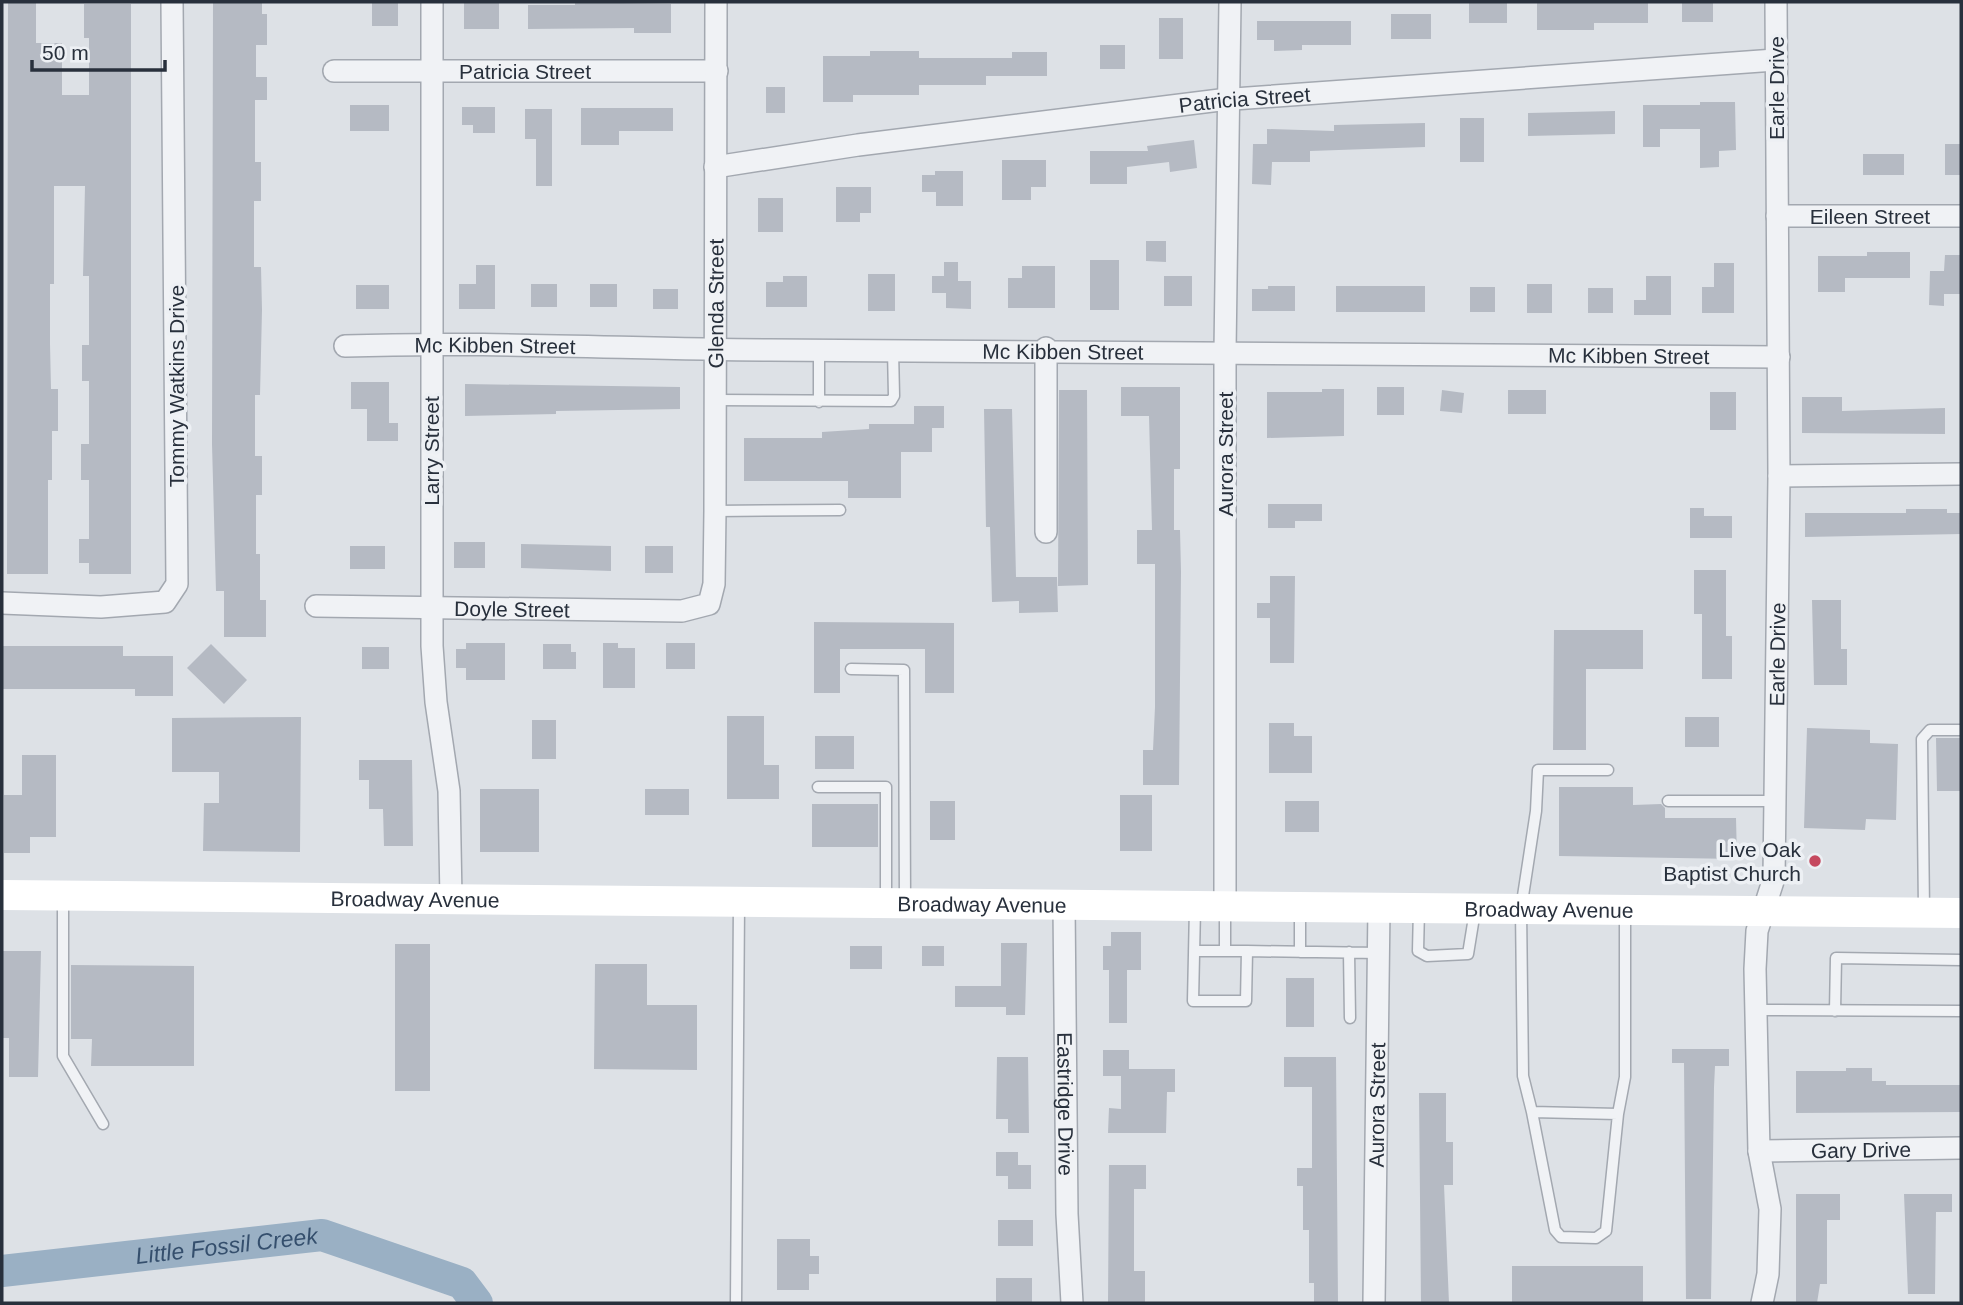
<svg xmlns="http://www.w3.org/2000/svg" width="1963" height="1305" font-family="Helvetica,sans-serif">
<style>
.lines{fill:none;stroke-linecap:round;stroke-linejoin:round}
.river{stroke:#9ab0c4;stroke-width:32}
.building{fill:#b5bac3}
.service-casing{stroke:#a3a8b0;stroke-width:13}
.minor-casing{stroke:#a3a8b0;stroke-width:24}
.service{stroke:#f0f2f5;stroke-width:10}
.minor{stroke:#f0f2f5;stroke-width:21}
.secondary{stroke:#fff;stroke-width:30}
.poi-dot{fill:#c5495f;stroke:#edf0f4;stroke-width:2.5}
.labels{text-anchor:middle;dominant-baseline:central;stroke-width:7;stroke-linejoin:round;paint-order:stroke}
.street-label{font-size:21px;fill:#28303c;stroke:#edf0f4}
.poi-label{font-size:21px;fill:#28303c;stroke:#edf0f4;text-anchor:end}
.water-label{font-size:23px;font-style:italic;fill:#354f6d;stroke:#edf0f4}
</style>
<rect width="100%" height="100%" fill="#dde1e6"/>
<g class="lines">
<path class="river" id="s1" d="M2,1271l320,-36 140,48 15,20"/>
</g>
<path class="building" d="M213,2h49v12h5v31h-11v32h11v23h-12v62h6v39h-7v66h7l1,43 -2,85h-5v61h7v39h-6v59h4v46h6v37h-42v-46h-8l-4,-147z
M372,2h26v24h-26z
M464,2h35v27h-35z
M575,2l96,2v29h-37v-5l-106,1v-24h47z
M1469,2h38v21h-38z
M1537,2h111v21h-54v7h-57z
M1682,2h31v20h-31z
M8,3h28v40h26v52h27v-57h-5v-34h47v570h-42v-11h-10v-24h10v-59h-8v-36h8v-63h-7v-36h7v-69h-6l2,-90h-31v98h-4v60l1,45h7v42h-6v49h-4v94h-41z
M1391,14h40v25h-40z
M1159,18h24v41h-24z
M1257,21h94v24h-49v5l-28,1v-11h-17z
M1100,45h25v24h-25z
M870,51h49v7h93v-6h35v24h-61v9h-67v10h-66v7h-30v-46h47z
M766,87h19v26h-19z
M1700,102h35l1,48 -17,1v16l-19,1v-39h-40v18h-17v-42h57z
M350,105h39v26h-39z
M462,107h33v26h-22v-8h-11z
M581,108h92v23h-54v14h-38z
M525,109h27v77h-16v-47h-11z
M1615,111v23l-87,2v-23z
M1460,118h24v44h-24z
M1425,123v24l-115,4v11h-38l-1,23 -19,-1 1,-40h14v-15l67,2v-6z
M1194,140l3,28 -27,4 -1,-10 -42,5v17h-37v-33h58l-1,-5z
M1945,144h16v31h-16z
M1863,154h41v21h-41z
M1002,160h44v27h-15v13h-29z
M935,171h28v35h-27v-14h-14v-17h13z
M836,187h35v26h-11v9h-24z
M758,198h25v34h-25z
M1146,241h20v21l-20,-1z
M1867,252h43v26h-65v14h-27v-36h49z
M1945,255h16v39h-17v12l-15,-1 1,-34h14z
M1090,260h29v50h-29z
M944,262h14v19h13v28l-25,-1v-15h-14v-17h12z
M1714,263h20v50h-32v-26h12z
M476,265h19v44h-36v-25h17z
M1022,266h33v42h-47v-30h14z
M868,274h27v37h-27z
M783,276h24v31h-41v-25h17z
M1164,276h28v30h-28z
M1646,276h25v39h-37v-15h12z
M531,284h26v23h-26z
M590,284h27v23h-27z
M1527,284h25v29h-25z
M356,285h33v24h-33z
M1268,286h27v25h-43v-22h16z
M1336,286h89v26h-89z
M1470,287h25v25h-25z
M1588,288h25v25h-25z
M653,289h25v20h-25z
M351,382h38v41h9v18h-31v-32h-16z
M465,384l215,3v22l-124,2v3l-91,2z
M1121,387h59v82h-6v61h6l1,42 -2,213h-36v-35h10l2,-43v-143h-18v-34h15l-3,-114h-28z
M1377,387h27v28h-27z
M1322,389h22v47l-77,2v-46h55z
M1059,390h28l1,195 -30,1z
M1442,390l22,3 -2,20 -22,-2z
M1508,390h38v24h-38z
M1710,392h26v38h-26z
M1802,397h40v14l103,-3v26l-143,-1z
M914,406h30v22h-12v24h-31v46h-53v-17h-104v-43h78v-6l47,-3v-5h45z
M984,409h28l4,168h41l1,35 -39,1v-12l-27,1 -2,-75h-4z
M1268,504h54v17h-27v7h-27z
M1690,508h14v8h28v22h-42z
M1906,509h41v4h14v21l-156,3v-24h101z
M454,542h31v26h-31z
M521,544l90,2v25l-90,-3z
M350,546h35v23h-35z
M645,546h28v27h-28z
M1694,570h32v66h6v43h-30v-65h-8z
M1270,576h25l-1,87h-24v-45h-13v-15h13z
M1812,600h29v49h6v36h-33z
M814,622l140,1v70h-29v-44h-85v44h-26z
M1554,630h89v39h-57v81h-33z
M466,643h39v37h-39v-12h-10v-19h10z
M603,643h15v5h17v40h-32z
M666,643h29v26h-29z
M211,644l36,36 -23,24 -37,-36z
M543,644h28v8h5v17h-33z
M2,646h121v10h50v40h-38v-7h-133z
M362,647h27v22h-27z
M727,716h37v49h15v34h-52z
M301,717l-1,135 -97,-1 1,-48h15v-31h-47v-54z
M1685,717h34v30h-34z
M532,720h24v39h-24z
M1269,723h25v13h18v37h-43z
M1807,728l63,2v13l28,1 -2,76 -30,-1 -1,11 -61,-2z
M815,736h39v33h-39z
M1936,738h25v53h-24z
M22,755h34v82h-26v16h-26v-58h18z
M359,760h53l1,86h-29l-1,-37h-14v-29h-10z
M1559,787h74v18l28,-1 4,4v10h71l1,41 -178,-3z
M480,789h59v63h-59z
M645,789h44v26h-44z
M1120,795h32v56h-32z
M930,801h25v39h-25z
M1285,801h34v31h-34z
M812,804h66v43h-66z
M1111,932h30v38h-14v53h-18v-53h-6v-24h8z
M1001,943h26l-2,72h-19v-8h-51v-21h46z
M395,944h35v147h-35z
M850,946h32v23h-32z
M922,946h22v20h-22z
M2,951h39l-3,126h-29v-39h-7z
M595,964h52v41h50v65l-103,-1z
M71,965l123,1v100h-103l1,-27h-21z
M1286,978h28v49h-28z
M1672,1049h57v17h-14l-1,21 -3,212h-25l-2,-236h-12z
M1103,1050h26v19h46v23h-8l-1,41h-58l1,-25 12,1v-33h-18z
M997,1057h31l1,76h-21v-14h-12z
M1284,1057h52l2,246h-24v-20h-5v-53h-6v-44h-6v-18h15v-81h-28z
M1846,1068h26v13h14v4h75v27l-165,1v-42h50z
M1419,1093h27v49h7v43h-9l5,118h-28z
M996,1152h22v13h13v24h-23v-13h-12z
M1109,1165h37v24h-12v82h11v32h-37z
M1796,1194h44v26h-13v64h-7l-3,19h-21z
M1904,1194h48v18h-16l-1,82h-27z
M998,1220h35v26h-35z
M777,1239h33v17h9v18h-10v16h-32z
M1512,1266h131v37h-131z
M996,1278h36v25h-36z"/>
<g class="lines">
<g class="service-casing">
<path id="service" d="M819,350v52
M716,400l175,1 3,-5 -1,-46
M715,511l125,-1
M851,669l53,1 1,230
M1608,770h-70l-2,41 -15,98 2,167 9,36 86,2 7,-37v-164
M818,787h68v113
M1668,801h107
M63,898v158l40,68
M1195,908l-2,93h53l1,-50 131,2
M1225,909v42h22
M1419,909l-1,42 9,5 41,-2 7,-43
M1924,910l-2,-171 8,-9h31
M1194,951h31
M1300,952v-43
M1349,952l1,66
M1756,1010l205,1
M1835,1011l1,-53 125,2
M1532,1112l23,118 6,7 35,1 10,-7 12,-117
M736,1303l3,-399"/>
</g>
<g class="minor-casing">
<g id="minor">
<path d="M432,2v644l4,56 13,89 2,108"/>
<path id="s2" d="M334,71h383"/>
<path id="s3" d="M715,167l143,-22 362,-45 555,-40"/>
<path id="s4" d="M1777,216h184"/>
<path id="s5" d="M345,346c141,-5 283,3 425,4 336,1 672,3 1009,7"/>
<path d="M1779,476l182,-2"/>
<path d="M1046,532v-184"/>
<path d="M2,603l99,4 64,-5 12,-18 -5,-582"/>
<path id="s6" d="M316,606l366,5 27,-7 5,-20 1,-73 1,-509"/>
<path id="s7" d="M1064,904l3,310 5,89"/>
<path d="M1225,906v-555l5,-349"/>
<path id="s8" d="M1759,1151l202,-3"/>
<path id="s9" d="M1374,1303l5,-396"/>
<path id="s10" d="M1762,1303l6,-29 2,-65 -11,-58 -4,-182 2,-38 17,-53 5,-402 -3,-474"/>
</g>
</g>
<use href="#service" class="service"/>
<use href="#minor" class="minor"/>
<path class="secondary" id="s11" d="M2,895l1959,18"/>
</g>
<circle class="poi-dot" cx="1815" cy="861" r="7"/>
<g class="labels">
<g class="street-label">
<text stroke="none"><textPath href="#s2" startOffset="191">Patricia Street</textPath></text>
<text transform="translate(1776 88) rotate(-90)">Earle Drive</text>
<text stroke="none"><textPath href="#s3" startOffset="534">Patricia Street</textPath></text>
<text stroke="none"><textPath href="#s4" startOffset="93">Eileen Street</textPath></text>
<text stroke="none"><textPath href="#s6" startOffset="695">Glenda Street</textPath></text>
<text stroke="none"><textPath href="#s5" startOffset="150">Mc Kibben Street</textPath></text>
<text stroke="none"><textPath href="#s5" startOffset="718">Mc Kibben Street</textPath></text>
<text stroke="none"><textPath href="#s5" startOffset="1284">Mc Kibben Street</textPath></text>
<text transform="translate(176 386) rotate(-90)">Tommy Watkins Drive</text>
<text transform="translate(431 451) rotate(-90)">Larry Street</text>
<text transform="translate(1225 454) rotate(-90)">Aurora Street</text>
<text stroke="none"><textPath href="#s6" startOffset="196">Doyle Street</textPath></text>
<text stroke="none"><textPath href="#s10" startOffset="653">Earle Drive</textPath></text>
<text stroke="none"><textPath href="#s11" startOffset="413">Broadway Avenue</textPath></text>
<text stroke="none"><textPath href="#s11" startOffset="980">Broadway Avenue</textPath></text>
<text stroke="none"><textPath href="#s11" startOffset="1547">Broadway Avenue</textPath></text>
<text stroke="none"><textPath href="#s7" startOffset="200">Eastridge Drive</textPath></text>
<text stroke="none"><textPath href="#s9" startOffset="198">Aurora Street</textPath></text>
<text stroke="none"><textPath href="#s8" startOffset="102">Gary Drive</textPath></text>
</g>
<g class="poi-label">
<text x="1801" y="849">Live Oak<tspan x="1801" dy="24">Baptist Church</tspan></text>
</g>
<g class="water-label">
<text stroke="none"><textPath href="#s1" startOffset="226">Little Fossil Creek</textPath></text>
</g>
</g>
<rect width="1963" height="1305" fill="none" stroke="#28303c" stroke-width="7"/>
<path d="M32 60v10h133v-10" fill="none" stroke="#28303c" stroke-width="3.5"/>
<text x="42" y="60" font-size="21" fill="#28303c" stroke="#edf0f4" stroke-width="5" paint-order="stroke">50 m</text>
</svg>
